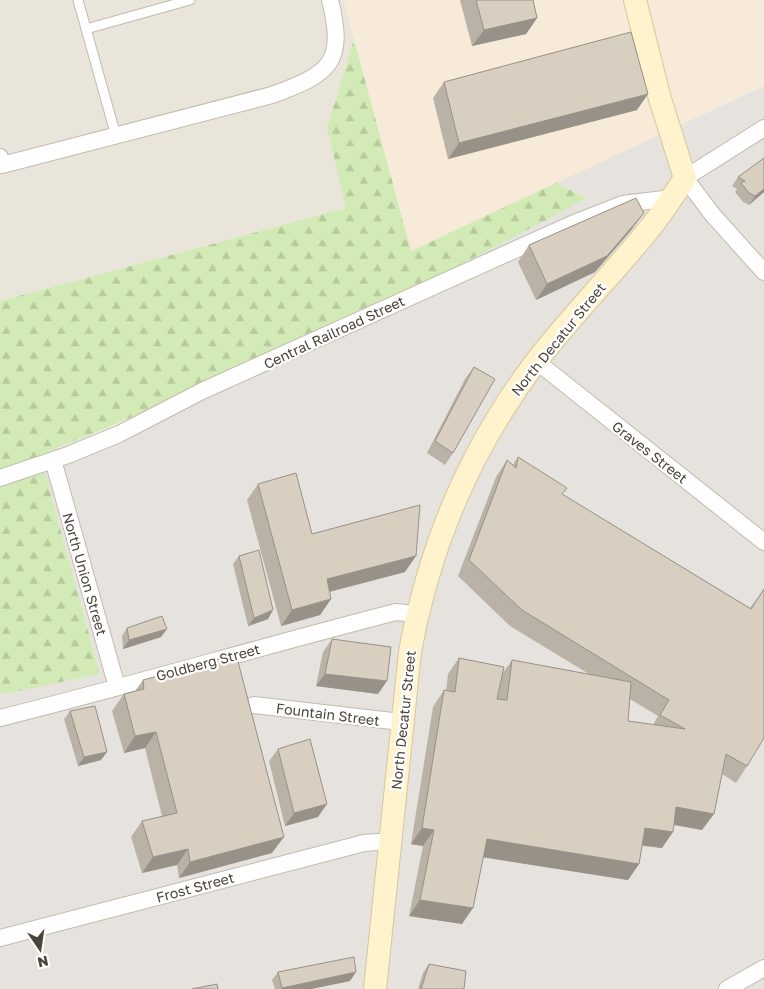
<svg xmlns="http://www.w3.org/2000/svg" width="764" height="989" font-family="'Golos Text',sans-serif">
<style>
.residential{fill:#eae5da}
.commercial{fill:#f7ead8}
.industrial{fill:#e6e2dd}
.forest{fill:url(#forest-firs)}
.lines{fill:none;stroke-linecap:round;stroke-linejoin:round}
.lane-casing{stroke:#c2bbae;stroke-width:11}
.street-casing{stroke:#c2bbae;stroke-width:18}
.secondary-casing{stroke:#d6c79b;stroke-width:24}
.lane{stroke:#fff;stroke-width:9}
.street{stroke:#fff;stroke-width:16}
.secondary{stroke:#fff3cd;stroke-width:22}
.wall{fill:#bab2a6;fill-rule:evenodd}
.shaded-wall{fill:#979187}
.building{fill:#d8cfc1;stroke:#979187}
.labels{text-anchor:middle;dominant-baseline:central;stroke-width:4.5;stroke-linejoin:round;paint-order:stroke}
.street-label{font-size:14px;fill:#4b4439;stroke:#fff}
</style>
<defs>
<pattern id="forest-firs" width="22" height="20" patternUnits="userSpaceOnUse" patternTransform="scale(1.25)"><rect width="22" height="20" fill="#d2eab5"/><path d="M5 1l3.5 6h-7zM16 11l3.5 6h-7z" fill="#b6ca9c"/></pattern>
</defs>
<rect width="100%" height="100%" fill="#f6f3ec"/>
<path class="residential" d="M0,0h344l10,39 -26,89 18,80 -346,93z"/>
<path class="commercial" d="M344,0h420v86l-353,165z"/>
<path class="industrial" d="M764,86v903h-764v-297l4,1 96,-19 -60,-219 111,-44 436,-213 -31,-15z"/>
<path class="forest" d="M354,39l57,212 145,-68 31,15c-177,96 -360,183 -547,257l60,219 -96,20 -4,-2v-391l346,-93 -19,-80z"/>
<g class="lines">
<g class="lane-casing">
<path id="lane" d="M78,0l38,136
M86,29l104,-29"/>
</g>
<g class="street-casing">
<path id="street" d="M764,128l-79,50 27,36 52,58
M0,157l2,8 270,-70c57,-21 74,-31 58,-95
M536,361l228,181
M53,460l64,227
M0,478l68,-23 51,-21 83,-43 370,-167 51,-20 49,-6
M254,705l147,17
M0,718c133,-33 263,-72 396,-106l20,2
M0,938l364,-95 26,-2
M727,989l37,-21"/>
</g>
<g class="secondary-casing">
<path id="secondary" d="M375,989l35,-337c19,-105 61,-204 125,-289 36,-47 78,-89 115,-135 13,-16 24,-33 35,-50l-25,-79 -25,-99"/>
</g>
<use href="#lane" class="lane"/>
<use href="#street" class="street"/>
<use href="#secondary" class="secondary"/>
</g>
<path class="wall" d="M460,0h73l4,18 -11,16 -54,12z
M444,82l193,28 -189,49 -15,-61z
M764,158v34l-15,13 -6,-3 -8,-10 2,-3 -5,-3 6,-9z
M632,229l-37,43 -59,28 -18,-38 11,-17z
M474,367l-21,86 -8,12 -18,-12 38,-74z
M518,457l45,38 187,113 14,-19 -17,177 -11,17 -14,-9 -20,56 -28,-5 -12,23 -20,-2 -3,18 -11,16 -145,-23 -21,67 -53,-8 14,-70 -12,-2 22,-137 11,-17 2,1 2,-17 11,-16 44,15 9,-13 77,14 -79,-48 -52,-50 38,-99 11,-17 6,5zM630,699l28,17 -5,9 -25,-4z
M258,484l54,50 93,38 -75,20 1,7 -11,16 -39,11 -34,-126z
M239,556l29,63 -20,7 -15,-62z
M127,628l34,9 -38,12 -1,-13z
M332,639l46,55 -62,-8 7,-34z
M143,680l129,173 -93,25 -2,-13 -35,8 -11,-36 11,-16 20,-5 -17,-68 -21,5 -12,-42 12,-17 11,-3z
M70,711l31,49 -23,6 -14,-47z
M278,749l40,68 -33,9 -16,-65z
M429,964l35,25h-46l5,-16z
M278,972l72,9 -39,8h-36l-3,-9z"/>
<path class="shaded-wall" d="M537,18l-11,16 -54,12 12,-16z
M648,94l-11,16 -189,49 11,-16z
M764,189v3l-15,13 6,-9z
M644,213l-12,16 -37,43 -59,28 11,-16z
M416,556l-11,16 -89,23 11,-16z
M331,599l-11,16 -39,11 11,-16z
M273,610l-5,9 -20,7 6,-8z
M167,629l-6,8 -38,12 6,-9z
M325,674l62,7 -9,13 -62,-8z
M156,732l-11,16 -21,5 11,-17z
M107,752l-6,8 -23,6 6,-9z
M327,804l-9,13 -33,9 9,-13z
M676,807l38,7 -12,16 -38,-7z
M422,828l12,2 -11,16 -12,-2z
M645,828l28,4 -11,16 -28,-4z
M284,837l-12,16 -93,25 11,-16z
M487,839l152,25 -11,16 -153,-24z
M188,849l-11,16 -35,8 11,-16z
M420,900l53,8 -11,16 -53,-8z
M356,972l-6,9 -39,8h-29v-1z"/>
<path class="building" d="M476,0h57l4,18 -53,12z
M631,32l17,62 -189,49 -15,-61z
M764,158v31l-9,7 -6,-3 -8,-10 4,-2 -7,-4z
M636,198l8,15 -37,43 -60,28 -18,-39z
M474,367l21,12 -42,74 -18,-12z
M518,457l49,31 -5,6 189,115 13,-20v149l-17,28 -21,-12 -12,60 -38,-7 -3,25 -28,-4 -6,36 -152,-25 -14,69 -53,-8 14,-70 -12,-2 22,-138 11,2 4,-34 45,9 -7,32 10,1 5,-40 119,22 -3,39 57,8 -25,-14 9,-15 -147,-90 -53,-50 38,-100 9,8z
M296,473l16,61 108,-29 -4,51 -89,23 4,20 -39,11 -34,-126z
M259,550l14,60 -19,8 -15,-62z
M162,616l5,13 -38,11 -2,-12z
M332,639l59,8 -4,34 -62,-7z
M236,654l48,183 -94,25 -2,-13 -35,8 -11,-36 35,-8 -21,-81 -21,4 -11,-42 20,-5 -1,-9z
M95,706l12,46 -23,5 -14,-46z
M310,739l17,65 -33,9 -16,-64z
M354,957l2,15 -74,16 -4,-16z
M429,964l37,7 -2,18h-43z
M217,984l1,5h-26z"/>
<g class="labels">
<g class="street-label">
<text transform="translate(334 332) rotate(-25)">Central Railroad Street</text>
<text transform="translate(558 339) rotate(-51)">North Decatur Street</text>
<text transform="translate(650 452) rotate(38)">Graves Street</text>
<text transform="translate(85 574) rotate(74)">North Union Street</text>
<text transform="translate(208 662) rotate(-15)">Goldberg Street</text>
<text transform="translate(328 714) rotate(7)">Fountain Street</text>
<text transform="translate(403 720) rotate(-84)">North Decatur Street</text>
<text transform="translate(195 887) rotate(-15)">Frost Street</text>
</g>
</g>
<g transform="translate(40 949) rotate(167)" stroke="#ffffff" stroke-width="4" paint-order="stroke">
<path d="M0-4L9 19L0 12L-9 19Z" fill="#4b4439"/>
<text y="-8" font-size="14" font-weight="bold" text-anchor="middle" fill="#4b4439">N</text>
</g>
</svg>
